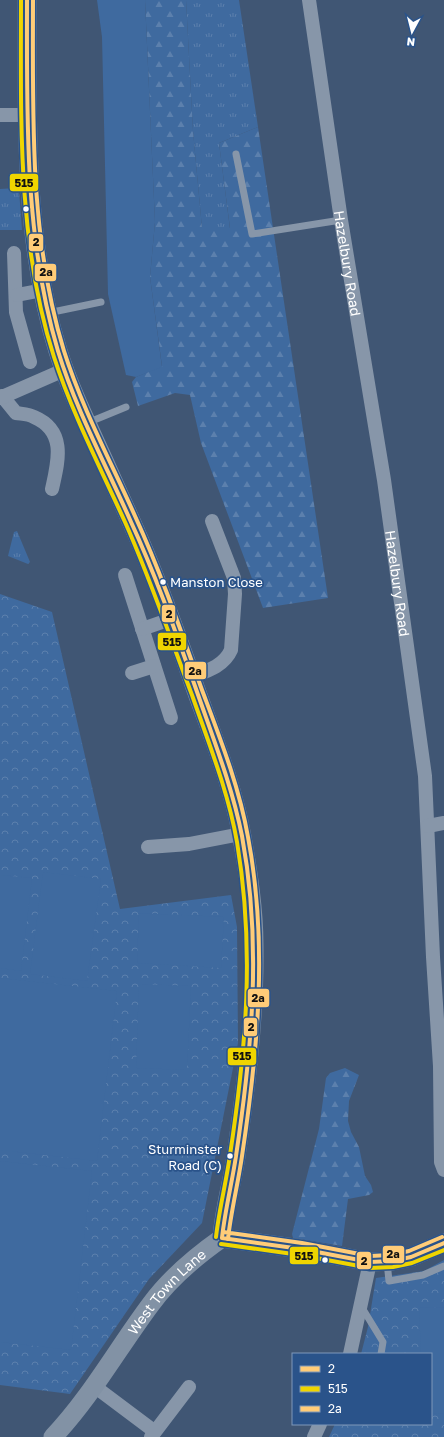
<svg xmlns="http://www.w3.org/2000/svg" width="444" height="1437" font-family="'Golos Text',sans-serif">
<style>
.grass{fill:url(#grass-tufts)}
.forest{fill:url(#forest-firs)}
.park{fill:url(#park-crowns)}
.garden{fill:#3f6a9f}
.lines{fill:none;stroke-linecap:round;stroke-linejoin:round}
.lane{stroke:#8796a9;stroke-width:7}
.street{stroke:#8796a9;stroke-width:14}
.secondary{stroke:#8292a5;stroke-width:19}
.bus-1-casing{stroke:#2a538a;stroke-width:7}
.bus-2-casing{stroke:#2a538a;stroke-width:7}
.bus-3-casing{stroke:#2a538a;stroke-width:7}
.bus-1{stroke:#ffcc78;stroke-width:4}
.bus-2{stroke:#efd500;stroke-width:4}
.bus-3{stroke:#ffcc78;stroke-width:4}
.bus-dot{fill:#fff;stroke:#2a538a;stroke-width:1.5}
.labels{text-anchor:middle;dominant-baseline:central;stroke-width:3.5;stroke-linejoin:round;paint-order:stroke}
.bus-label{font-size:13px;fill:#fff;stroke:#2a538a;text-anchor:start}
.street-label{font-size:14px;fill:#fff;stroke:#2a538a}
.line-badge{stroke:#2a538a;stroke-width:1.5}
.pale-badge-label{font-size:11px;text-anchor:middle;font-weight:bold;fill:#111}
</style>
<defs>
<pattern id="grass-tufts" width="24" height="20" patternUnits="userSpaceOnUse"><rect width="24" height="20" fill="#3f6a9f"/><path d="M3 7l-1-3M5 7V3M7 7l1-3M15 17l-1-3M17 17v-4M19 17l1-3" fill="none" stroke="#5c80ad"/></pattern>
<pattern id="forest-firs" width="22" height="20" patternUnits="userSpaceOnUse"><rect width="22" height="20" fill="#3f6a9f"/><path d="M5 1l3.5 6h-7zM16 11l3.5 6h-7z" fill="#5c80ad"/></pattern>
<pattern id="park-crowns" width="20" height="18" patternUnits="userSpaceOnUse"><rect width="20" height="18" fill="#3f6a9f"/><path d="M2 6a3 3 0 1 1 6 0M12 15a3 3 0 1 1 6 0" fill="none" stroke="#5c80ad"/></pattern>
</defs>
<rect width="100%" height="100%" fill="#405674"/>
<path class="grass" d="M186,0h53l19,127 -39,16 11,86 -28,-1 -9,-97z
M17,188l2,2 3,40h-22v-41z
M17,531l13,31 -2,2 -20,-8 6,-24z"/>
<path class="forest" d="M145,0h41l7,131 9,97h28l-11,-85 39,-16 70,471 -65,10 -62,-165 -11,-48 -15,-2 -37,13 -6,-24 4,-5 26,-11 -12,-89 5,-55z
M345,1068l14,7 -10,26 -1,20 3,11 8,15 6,29 6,9 2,7 -4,3 -21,4 -6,47 -49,-8 -1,-4 27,-105 7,-51 4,-5z"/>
<path class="park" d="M0,594l52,18 68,297 111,-14 6,32 1,116 -36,180 -53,56 -79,115 -70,-9z
M444,1260v177h-115l6,-13h96v-70h-70l7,-27 8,-49 48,-7z"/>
<path class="garden" d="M97,0h48l10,222 -5,55 12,90 -26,10 -10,-2 -18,-81 -6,-257z
M43,872l58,7 -14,102 -57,-7z
M0,875l32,3 -11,93 -21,-3z
M139,913l85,4 -3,51 -84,-5z
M0,978l117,13 -20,170 -97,-11z
M139,984l52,2 -4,84 -51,-2z
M0,1161l92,10 -21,179 -71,-8z
M444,1307v106l-13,1v-60h-10l-2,-46z"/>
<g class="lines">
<path class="lane" d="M236,154l16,80 89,-14
M48,313l53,-11
M87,423l39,-16
M387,1262l2,19 34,-6 21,-9
M361,1306l22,36 -2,12"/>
<g class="street">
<path id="s1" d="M309,0l32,220 43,260 41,296 8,181 7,109 1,96 3,8"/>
<path d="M1,115h27"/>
<path d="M14,253l2,59 14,50"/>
<path d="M17,295l26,-5"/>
<path d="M2,396l14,17c6,1 13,1 18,4 33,14 24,45 18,72"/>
<path d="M0,398l64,-28"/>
<path d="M125,575l46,143"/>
<path d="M142,629l29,-10"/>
<path d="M132,673l22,-7"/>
<path d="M191,677c16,-6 33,-11 40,-27l4,-56 -1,-16 -22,-57"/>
<path d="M428,826l16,-3"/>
<path d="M148,847l41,-3 52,-10"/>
<path d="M350,1354l20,-92"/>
<path d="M94,1386l60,45"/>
<path d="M151,1437l38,-50"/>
<path d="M314,1437l6,-13"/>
</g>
<g class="secondary">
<path d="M27,0c0,116 -4,239 31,351 14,45 36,86 55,130 12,27 25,54 36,82 17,42 32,84 47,127 17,47 37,96 46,147 6,35 12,72 12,108 1,71 -8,141 -18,211 -4,28 -12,54 -14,82"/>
<path id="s2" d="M53,1437c38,-40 65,-89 98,-133 19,-26 44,-47 71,-66l79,11 69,13 22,-1 19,-4 33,-14"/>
</g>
<g class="bus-1-casing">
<path id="bus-1" d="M27,0c0,117 -3,237 31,351 18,59 48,114 73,171 25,54 45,111 65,167 17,49 36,97 46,147 20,107 10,213 -6,320 -4,27 -11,54 -14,82
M222,1238l79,11 69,13 22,-1 19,-4 33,-14"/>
</g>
<g class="bus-2-casing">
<path id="bus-2" d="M21,0c0,119 -4,242 33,357 18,56 46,110 71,165 25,56 45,115 67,173 17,49 36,96 45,147 18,107 9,207 -7,313 -4,28 -11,55 -14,82
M221,1244l79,11 70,13 23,-1 19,-4 32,-13"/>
</g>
<g class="bus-3-casing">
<path id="bus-3" d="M33,0c0,117 -4,237 31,351 18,57 47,111 71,165 26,57 46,115 67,174 18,48 37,96 46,147 20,106 10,213 -6,319 -4,28 -11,55 -14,83
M223,1232l79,11 68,13 21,-1 18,-4 33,-14"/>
</g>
<use href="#bus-1" class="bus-1"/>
<use href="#bus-2" class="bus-2"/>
<use href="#bus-3" class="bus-3"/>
</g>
<g class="bus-dot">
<circle cx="26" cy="209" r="3.5"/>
<circle cx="163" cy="582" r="3.5"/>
<circle cx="230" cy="1156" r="3.5"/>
<circle cx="325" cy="1260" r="3.5"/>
</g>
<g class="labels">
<g class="bus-label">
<text x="170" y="582">Manston Close</text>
<text x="222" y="1149" text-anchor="end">Sturminster<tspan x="222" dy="16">Road (C)</tspan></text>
</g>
<g class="street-label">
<text stroke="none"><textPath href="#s1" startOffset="266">Hazelbury Road</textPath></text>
<text stroke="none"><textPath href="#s1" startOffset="590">Hazelbury Road</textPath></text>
<text stroke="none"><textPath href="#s2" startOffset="185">West Town Lane</textPath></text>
</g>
</g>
<g class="line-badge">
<rect x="9" y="173" width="30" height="19" rx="4" fill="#efd500"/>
<rect x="28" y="233" width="16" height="19" rx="4" fill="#ffcc78"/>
<rect x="34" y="263" width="23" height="19" rx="4" fill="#ffcc78"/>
<rect x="161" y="604" width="15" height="19" rx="4" fill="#ffcc78"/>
<rect x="157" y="632" width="30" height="19" rx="4" fill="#efd500"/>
<rect x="184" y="661" width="23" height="19" rx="4" fill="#ffcc78"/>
<rect x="247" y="988" width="23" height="20" rx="4" fill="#ffcc78"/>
<rect x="243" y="1017" width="15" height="20" rx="4" fill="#ffcc78"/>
<rect x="227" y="1047" width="30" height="19" rx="4" fill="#efd500"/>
<rect x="382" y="1245" width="23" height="19" rx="4" fill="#ffcc78"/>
<rect x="289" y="1246" width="30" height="19" rx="4" fill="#efd500"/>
<rect x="356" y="1251" width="16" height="19" rx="4" fill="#ffcc78"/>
</g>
<g class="pale-badge-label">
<text x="24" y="187">515</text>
<text x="36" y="246">2</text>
<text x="46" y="276">2a</text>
<text x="169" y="618">2</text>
<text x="172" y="646">515</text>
<text x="195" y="675">2a</text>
<text x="258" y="1002">2a</text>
<text x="251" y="1031">2</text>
<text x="242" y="1060">515</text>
<text x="393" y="1258">2a</text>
<text x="304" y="1260">515</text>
<text x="364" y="1265">2</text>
</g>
<rect x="292" y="1353" width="140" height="72" fill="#2a538a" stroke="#7f98b9"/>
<rect x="300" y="1366" width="20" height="6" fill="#ffcc78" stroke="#7f98b9"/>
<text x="328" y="1373" font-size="12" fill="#ffffff">2</text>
<rect x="300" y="1386" width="20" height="6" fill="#efd500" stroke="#7f98b9"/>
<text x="328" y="1393" font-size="12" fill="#ffffff">515</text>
<rect x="300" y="1406" width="20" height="6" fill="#ffcc78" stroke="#7f98b9"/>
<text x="328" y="1413" font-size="12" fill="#ffffff">2a</text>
<g transform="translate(412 32) rotate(187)" stroke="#2a538a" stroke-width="3" paint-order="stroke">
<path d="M0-3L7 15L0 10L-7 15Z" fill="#ffffff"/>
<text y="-6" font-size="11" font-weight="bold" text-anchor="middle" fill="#ffffff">N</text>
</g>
</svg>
